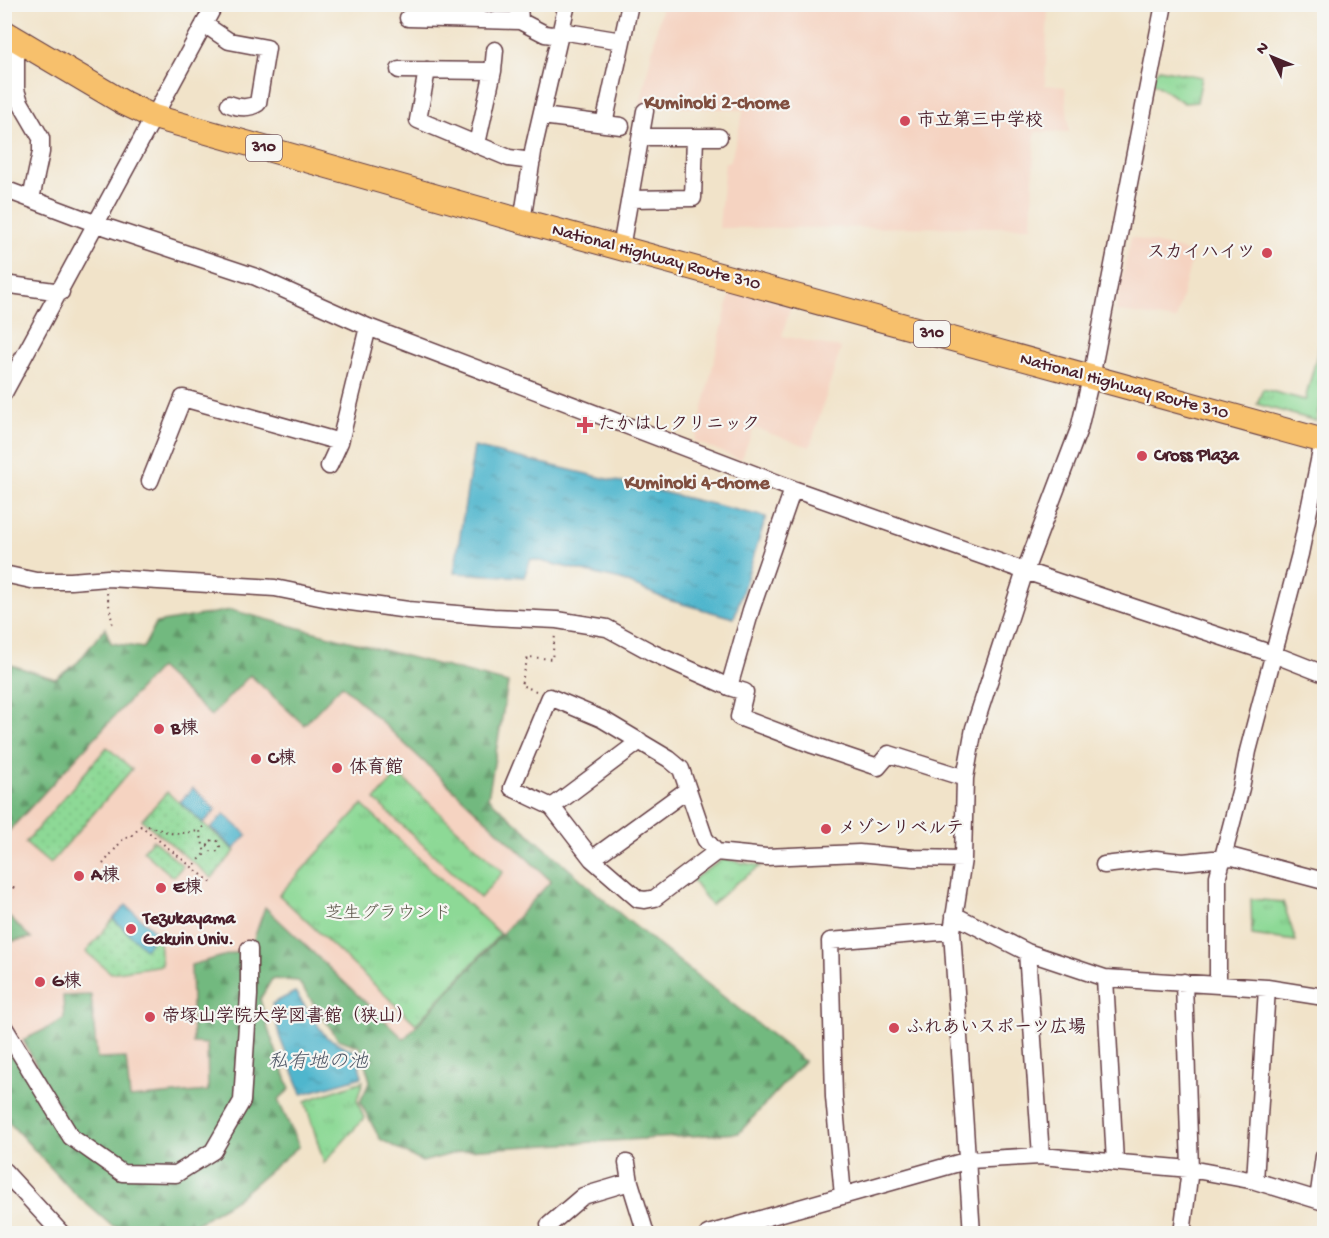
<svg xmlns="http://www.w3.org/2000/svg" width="1329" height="1238" font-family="'Gochi Hand','Klee One',sans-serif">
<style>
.built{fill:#f5d3c1}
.forest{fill:url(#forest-firs);stroke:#5e6c55;stroke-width:1.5}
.park{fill:url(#park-tufts);stroke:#6c7c60;stroke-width:1.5}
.garden{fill:url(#garden-dots);stroke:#6c7c60;stroke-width:1.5}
.water{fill:url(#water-ripples);stroke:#4c6a7c;stroke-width:1.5}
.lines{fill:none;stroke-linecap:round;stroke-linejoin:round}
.minor-casing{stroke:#633c43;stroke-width:19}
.highway-casing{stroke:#633c43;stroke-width:26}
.path{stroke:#633c43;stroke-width:2;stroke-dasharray:1.5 4.5;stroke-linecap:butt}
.minor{stroke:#fff;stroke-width:16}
.highway{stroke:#f7c06c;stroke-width:24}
.poi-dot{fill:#d1495b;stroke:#f6f6f2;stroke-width:2}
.labels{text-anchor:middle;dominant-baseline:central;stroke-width:4.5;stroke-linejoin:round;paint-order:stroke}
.shield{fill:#f6f6f2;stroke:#7e6067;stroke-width:1.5}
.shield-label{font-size:16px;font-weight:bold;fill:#4a1f2b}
.poi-label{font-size:18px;font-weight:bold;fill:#4a1f2b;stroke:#f6f6f2;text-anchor:start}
.street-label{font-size:18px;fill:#4a1f2b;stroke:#f6f6f2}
.park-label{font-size:18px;fill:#5e574b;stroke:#f6f6f2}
.neighbourhood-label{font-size:20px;font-weight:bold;fill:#804f40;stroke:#f6f6f2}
.water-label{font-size:20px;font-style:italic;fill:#4c5464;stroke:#f6f6f2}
</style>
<defs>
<pattern id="forest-firs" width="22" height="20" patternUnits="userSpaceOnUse" patternTransform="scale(1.5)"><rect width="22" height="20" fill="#72b97f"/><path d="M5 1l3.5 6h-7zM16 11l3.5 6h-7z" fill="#609668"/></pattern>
<pattern id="park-tufts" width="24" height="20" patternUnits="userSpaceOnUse" patternTransform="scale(1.5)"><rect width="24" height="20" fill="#8dd996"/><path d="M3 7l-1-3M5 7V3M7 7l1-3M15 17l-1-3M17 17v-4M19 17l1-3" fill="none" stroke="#7bba81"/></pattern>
<pattern id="garden-dots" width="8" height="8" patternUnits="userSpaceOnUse" patternTransform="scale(1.5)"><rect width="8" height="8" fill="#8dd996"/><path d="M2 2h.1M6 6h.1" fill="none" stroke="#7bba81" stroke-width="1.8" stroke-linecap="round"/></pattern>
<pattern id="water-ripples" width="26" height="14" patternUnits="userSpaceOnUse" patternTransform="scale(1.5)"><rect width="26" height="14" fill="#4fb6cd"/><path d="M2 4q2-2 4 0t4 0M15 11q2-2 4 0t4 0" fill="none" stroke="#4493a7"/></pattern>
</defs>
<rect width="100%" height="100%" fill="#f6f6f2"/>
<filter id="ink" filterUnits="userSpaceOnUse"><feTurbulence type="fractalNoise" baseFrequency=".0167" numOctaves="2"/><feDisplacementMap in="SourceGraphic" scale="12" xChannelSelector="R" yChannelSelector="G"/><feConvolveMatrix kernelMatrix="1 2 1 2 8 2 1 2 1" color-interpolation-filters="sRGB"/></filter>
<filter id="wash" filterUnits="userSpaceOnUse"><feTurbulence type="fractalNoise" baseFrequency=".008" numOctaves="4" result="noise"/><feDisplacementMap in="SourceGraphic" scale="24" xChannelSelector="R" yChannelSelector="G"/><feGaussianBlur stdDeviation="1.35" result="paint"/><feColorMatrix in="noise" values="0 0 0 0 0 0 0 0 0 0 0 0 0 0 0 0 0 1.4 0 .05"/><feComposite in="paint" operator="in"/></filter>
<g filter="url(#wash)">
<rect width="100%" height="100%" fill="#f1e3c9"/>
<path class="built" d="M662,5h386l-3,80 20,2 4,45h-34l-4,95 -312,1 6,-66h5l14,-52 -104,-4z
M1131,237l62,16 -17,67 -61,-9z
M731,290l60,15 -9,31 59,12 -31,99 -56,-19 -13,32 -46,-19z
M159,668l183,17 210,196 -148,158 -140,-131 -14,42 -8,151 -120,72 -117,-145v-193z"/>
<path class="forest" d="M231,610l277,73 -20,115 138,121 178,142 -65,72 -273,17 -44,12 -42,-23 -20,-37 10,-21 -10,-34 -22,-8 -40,-58 -26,-2 -12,20 8,30 22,60 -12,11 21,46 -60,51 -52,33 -75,-4 -39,-34 -68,-74 -1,-90 67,109 51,36 54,1 37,-23 29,-50 8,-151 15,-43 139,132 147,-158 -209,-196 -38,40 -54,-50 -39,41 -52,-48 -154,167v-172l50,16 23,-17 27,-34 6,15 32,5 13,-25z
M5,913l26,25 -24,4 -2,12z
M245,950l-6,149 -30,47 -34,23 -54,-3 -47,-30 -51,-96 31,-15 10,-7 -1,-22 28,-1 6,64 29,-1 4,40 78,-7 -1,-47 -14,-1 -2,-78z"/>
<path class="park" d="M1159,69l43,8 -5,25 -13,1 -35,-23z
M1324,329v58l-8,34 -59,-17 6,-15 42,11z
M398,774l105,98 -23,26 -105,-98z
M362,805l138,129 -84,90 -137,-129z
M723,859l38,7 -26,18 -24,21 -19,-25z
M1251,899l32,3 13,39 -44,-6z
M363,1081l-6,19 7,18 -40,45 -19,-62z"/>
<path class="garden" d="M107,747l25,22 -82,95 -25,-21z
M167,792l68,59 -23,27 -70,-58z
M153,840l30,26 -10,11 -30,-26z
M113,919l32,29 13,-14 4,31 -51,8 -25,-21z"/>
<path class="water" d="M474,447l292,70 -32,101 -66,-18 -47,-20 -90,-21 -7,18 -70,-4z
M193,788l23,22 -13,13 -23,-21z
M224,814l23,21 -13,14 -23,-21z
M126,905l32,29 -13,15 -32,-30z
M295,992l31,45 30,15 6,25 -60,17 -22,-56 -8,-34z"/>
</g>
<g filter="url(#ink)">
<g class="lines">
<g class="minor-casing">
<path id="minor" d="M519,4l1,17 25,13 15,2
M408,18l112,3
M204,24l25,17 38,7 -9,55c-9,6 -19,5 -29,1
M561,31l61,10
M16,39v51l4,12 21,36v14l-10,47
M399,70l94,1
M427,70l-9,50 91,38 23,3
M542,116l79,10
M604,124l26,-120
M641,137h78
M477,144l16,-73 2,-21
M4,189l93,35 159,53 112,50 425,162 232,82 248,83 51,20
M630,199l63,-1 2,-61
M522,221l12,-75 33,-142
M621,248l24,-137
M4,286l7,-1 50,7
M4,393l211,-389
M329,466l11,-24 28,-115
M150,481l33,-83 157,44
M4,574l32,7h35l37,-3 167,10 54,11 79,11 85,7 64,3 50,8 46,25 76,34 16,5 -6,25 74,28 65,22 11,-13 76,24
M729,687l22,-77 42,-121
M552,807l88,-66
M716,852l-11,-13 -24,-70 -12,-10 -67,-40 -52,-22 -38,91 40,19 40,52 46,40 7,1 10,-2 61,-46 50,5 93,-4 55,5 49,1
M592,859l95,-69
M1104,865l52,-6 27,3 50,-5 91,24
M954,915l73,37 78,26 162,10 57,9
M1027,952l14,204
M1105,978l10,184
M1218,984v-108l23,-88 7,-37 52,-197 24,-118
M4,1027l67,110 51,36 54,1 37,-23 29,-50 7,-106v-46
M627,1163l3,19 16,52
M4,1171l58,63
M1255,1181l12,-193
M843,1196l-9,-99 -4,-156 122,-10
M1318,1200l6,-44
M549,1225l34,-29 47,-14
M708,1234l261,-74 72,-4 149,13 65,12 69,21
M972,1234l-20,-303 11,-72 2,-81 9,-50 51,-157 54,-142 12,-51 73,-374
M1182,1234l8,-65 -6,-187"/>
</g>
<g class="highway-casing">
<path id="highway" d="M4,32l120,71 30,14 368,104 802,220"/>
</g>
<path class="path" d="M107,593l6,34
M536,691l-15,-6 7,-28 24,2 3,-24
M148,826l26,8 26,-3
M208 846a6 6 0 1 1 12 0a6 6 0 1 1-12 0Z
M103,864l21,-26 7,-1 10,-11 72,58
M195,864l10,-10 -5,-23 6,-7
M4,879l13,12"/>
<use href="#minor" class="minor"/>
<use href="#highway" class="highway"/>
</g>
</g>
<g class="poi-dot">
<circle cx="905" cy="121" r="6"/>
<circle cx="1267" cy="253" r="6"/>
<path d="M582 416h6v6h6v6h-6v6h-6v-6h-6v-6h6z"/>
<circle cx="1142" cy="456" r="6"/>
<circle cx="159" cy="729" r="6"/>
<circle cx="256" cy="759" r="6"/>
<circle cx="337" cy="768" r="6"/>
<circle cx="826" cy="829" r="6"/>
<circle cx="79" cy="876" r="6"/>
<circle cx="161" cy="888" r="6"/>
<circle cx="131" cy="929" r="6"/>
<circle cx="40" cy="982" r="6"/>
<circle cx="150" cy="1017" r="6"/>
<circle cx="894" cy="1028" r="6"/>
</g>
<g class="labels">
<g class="shield">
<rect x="246" y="135" width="36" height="26" rx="4.5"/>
<rect x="914" y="321" width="36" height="26" rx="4.5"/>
</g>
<g class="shield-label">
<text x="264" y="148">310</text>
<text x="932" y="334">310</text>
</g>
<g class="poi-label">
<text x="917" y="121">市立第三中学校</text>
<text x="1255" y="253" text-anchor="end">スカイハイツ</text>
<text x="598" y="425">たかはしクリニック</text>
<text x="1154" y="456">Cross Plaza</text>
<text x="171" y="729">B棟</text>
<text x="268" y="759">C棟</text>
<text x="349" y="768">体育館</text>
<text x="838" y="829">メゾンリベルテ</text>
<text x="91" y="876">A棟</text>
<text x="173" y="888">E棟</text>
<text x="143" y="919">Tezukayama<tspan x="143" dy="21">Gakuin Univ.</tspan></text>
<text x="52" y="982">G棟</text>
<text x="162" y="1017">帝塚山学院大学図書館（狭山）</text>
<text x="906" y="1028">ふれあいスポーツ広場</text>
</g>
<g class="street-label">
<text transform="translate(656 258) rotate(15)">National Highway Route 310</text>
<text transform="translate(1124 387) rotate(15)">National Highway Route 310</text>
</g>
<g class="park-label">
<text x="388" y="914">芝生グラウンド</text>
</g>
<g class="neighbourhood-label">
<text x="717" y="104">Kuminoki 2-chome</text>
<text x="697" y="484">Kuminoki 4-chome</text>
</g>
<g class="water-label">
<text x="318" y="1063">私有地の池</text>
</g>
</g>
<rect width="1329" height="1238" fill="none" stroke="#f6f6f2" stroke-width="24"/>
<g transform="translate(1272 57) rotate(313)" stroke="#f6f6f2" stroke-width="4.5" paint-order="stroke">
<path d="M0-4.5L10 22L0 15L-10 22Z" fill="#4a1f2b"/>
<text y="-9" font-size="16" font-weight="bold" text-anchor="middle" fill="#4a1f2b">N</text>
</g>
</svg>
